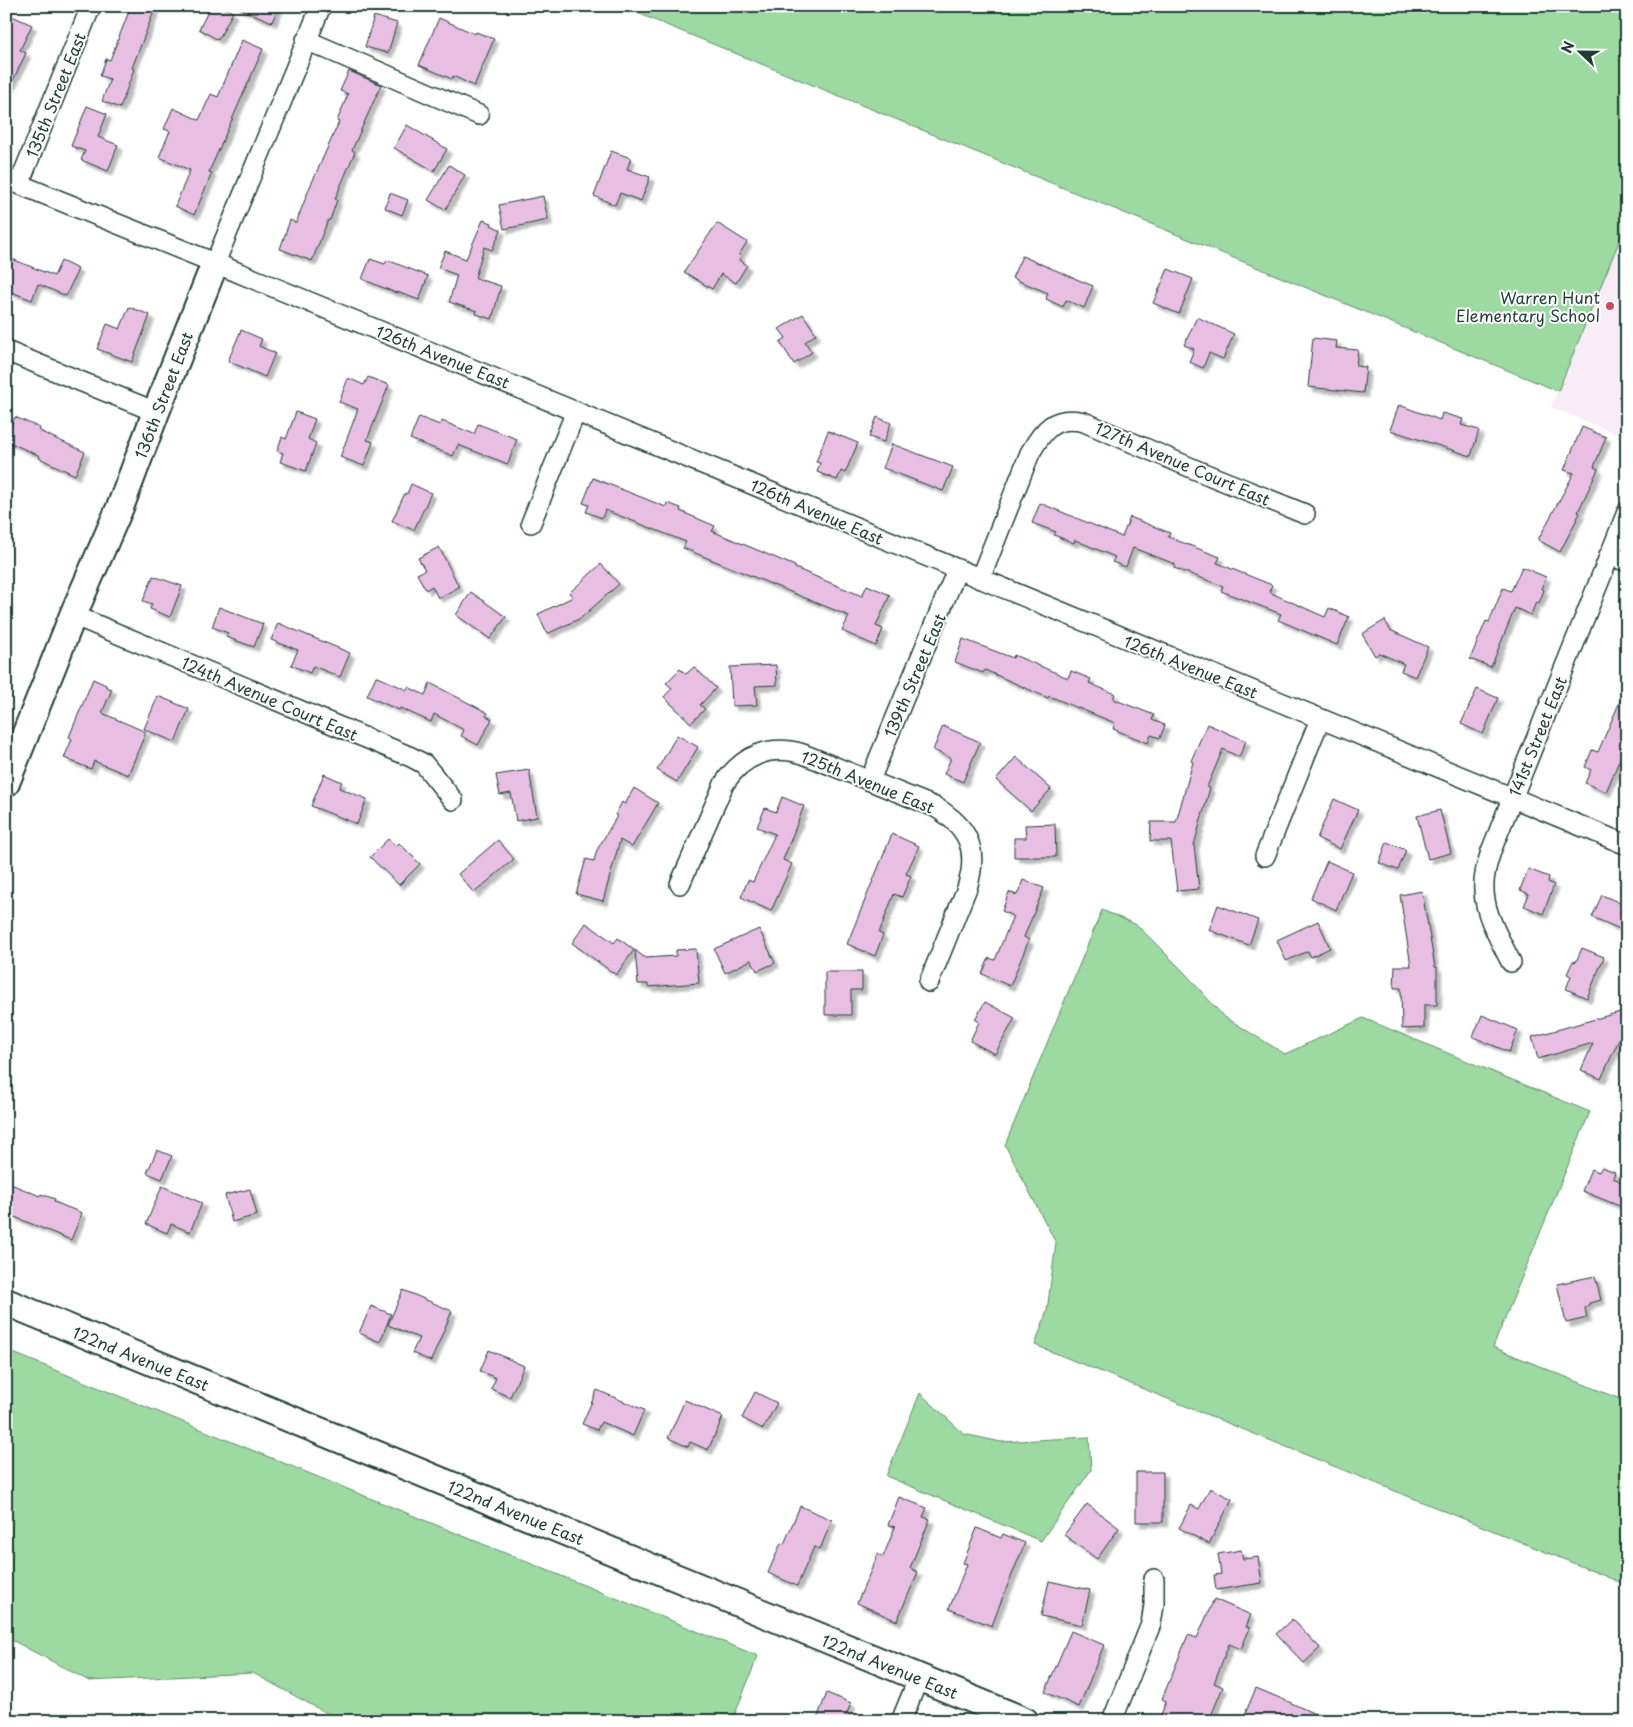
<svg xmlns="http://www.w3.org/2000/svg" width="1633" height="1727" font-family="'Playpen Sans',sans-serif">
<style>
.built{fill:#f8ecf7}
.green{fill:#9ddaa1;stroke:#5e8c6a}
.building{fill:#e9bee3;stroke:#1f3d34;filter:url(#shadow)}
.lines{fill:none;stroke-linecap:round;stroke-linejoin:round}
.street-casing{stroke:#1f3d34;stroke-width:22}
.secondary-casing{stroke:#1f3d34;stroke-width:30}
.street{stroke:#fff;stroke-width:19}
.secondary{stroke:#fff;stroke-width:26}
.poi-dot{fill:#d1495b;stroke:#fff;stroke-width:2}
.labels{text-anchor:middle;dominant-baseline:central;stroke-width:4;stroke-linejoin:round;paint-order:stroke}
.street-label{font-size:16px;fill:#1f3d34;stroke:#fff}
.poi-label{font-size:16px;fill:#1f3d34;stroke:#fff;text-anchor:end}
</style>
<defs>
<filter id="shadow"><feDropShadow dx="4.5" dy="4.5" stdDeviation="1" flood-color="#0004"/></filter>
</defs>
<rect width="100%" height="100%" fill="#fff"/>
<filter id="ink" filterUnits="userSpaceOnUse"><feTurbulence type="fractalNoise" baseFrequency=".02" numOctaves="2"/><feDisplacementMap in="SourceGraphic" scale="10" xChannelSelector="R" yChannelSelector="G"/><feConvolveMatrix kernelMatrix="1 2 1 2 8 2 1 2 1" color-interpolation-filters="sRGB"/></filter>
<g filter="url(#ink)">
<path class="built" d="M1627,222v216l-76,-31z"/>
<path class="green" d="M620,6h1007v216l-69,169z
M1102,910l35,15 47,47 39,44 62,38 78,-36 227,94 -97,235 134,55v183l-592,-240 12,-34 9,-68 -51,-98z
M6,1350l752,306 -26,65h-391l-88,-48 -164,8 -83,-44z
M920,1393l44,41 37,8 88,-5 2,33 -50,71 -155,-65z"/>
<path class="building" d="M131,6h25l-24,62 2,1 -14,39 -18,-7 8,-22 -10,-3 6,-17 4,1z
M211,6h10l12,6 -15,28 -19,-11z
M234,6h45l-7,16z
M12,16l20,9 -12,25 6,3 -20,42v-66z
M374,16l23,7 -9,30 -23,-6z
M439,18l36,16 1,-2 18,7 -20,47 -21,-10 -1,3 -33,-14z
M242,40l21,9 -54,123 3,1 -18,42 -19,-9 15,-36 -31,-13 11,-26 -6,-2 9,-21 26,12 12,-26 7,3z
M349,71l32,14 -29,65 3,2 -20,47 2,1 -7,20h-2l-16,41 -32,-12 10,-29 6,3 13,-34 30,-67 -2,-1 11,-27 -8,-3z
M87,106l20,8 -9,23 20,8 -10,26 -27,-11 4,-9 -14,-5z
M407,125l40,24 -13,22 -40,-23z
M611,151l20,7 -4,11 23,8 -9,24 -21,-8 -5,12 -21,-9z
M449,165l16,10 -20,35 -17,-10z
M390,193l18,7 -6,15 -17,-7z
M543,196l5,24 -44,9 -5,-24z
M483,220l9,3 -1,2 10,5 -9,20 -8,-3 -9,31 26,8 -9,33 -16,-5 1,-3 -28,-9 8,-27 -19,-7 7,-17 21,8z
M717,223l30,19 -8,13 2,1 -2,4 8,5 -11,18 -15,-9 -9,15 -28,-17z
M1022,256l71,30 -9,22 -18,-8 -3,7 -17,-8 2,-6 -36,-15z
M7,257l47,19 7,-15 17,8 -12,27 -28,-12 -6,16 -26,-10z
M370,259l15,5 2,-4 41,16 -9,24 -22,-8 -1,1 -34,-14z
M1168,269l25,10 -14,35 -26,-11z
M129,307l21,8 -18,47 -35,-13 10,-25 13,5z
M803,314l13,20 -11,8 7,10 -18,12 -14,-22 6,-4 -7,-9z
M1197,317l37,17 -11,25 -14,-6 -6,15 -14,-6 5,-13 -10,-4z
M241,330l21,9 -3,7 16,7 -10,24 -37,-16z
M1313,338l24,3 -1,7 22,2 -2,16 10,1 -3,26 -55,-6z
M368,377l21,8 -22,55 6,2 -9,24 -24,-9 18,-48 -19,-7 9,-24 16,7z
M1399,405l41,15 2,-7 21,6 -2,6 18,5 -8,26 -81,-26z
M296,412l19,7 -7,20 8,4 -10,28 -26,-9 3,-9 -6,-2 5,-14 4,2z
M15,417l25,11 -1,3 46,21 -10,23 -36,-17 1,-2 -34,-15v-4z
M419,417l21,8 2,-4 32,13 4,-10 39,15 -9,25 -50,-19 -5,11 -43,-17z
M877,417l14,6 -7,19 -15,-5z
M1582,427l24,10 -12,30 4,2 -20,43 2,1 -20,39 -22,-12 36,-67 -10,-3z
M828,431l30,12 -13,30 -4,-2 -4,9 -20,-8 3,-9 -4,-1z
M892,444l61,23 -10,24 -60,-23z
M593,478l73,29 1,-4 14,5 -1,3 35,15 -3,5 83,35v2l67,28 5,-11 23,10 -14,31 7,3 -7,17 -34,-15 7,-15 -166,-68 3,-6 -81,-32 -3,8 -16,-6 3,-7 -6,-2z
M411,484l20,9 -17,37 -22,-9 13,-28 2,1z
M1040,503l82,34 8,-20 40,16 -2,4 52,20 -3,6 55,22 -3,7 56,25 4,-9 20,9 -12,28 -59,-25 3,-6 -60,-23 2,-5 -49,-18 1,-4 -42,-16 -7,19 -14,-5 3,-5 -40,-17 -1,3 -20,-8 2,-3 -24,-9z
M439,547l20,40 -21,11 -6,-12 -6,4 -9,-16 8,-4 -7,-12z
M601,564l18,20 -38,34 -34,16 -9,-20 35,-17 -4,-4z
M1522,567l24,10 -5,12 3,1 -5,13 -3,-1 -5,13 -16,-7 -24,59 -21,-8 16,-38 3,1 14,-34 8,3z
M153,576l29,10 -12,31 -20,-8 2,-5 -9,-3z
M471,592l35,25 -16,22 -34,-24z
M219,607l44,17 -9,23 -28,-10 2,-4 -16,-6z
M1385,620l5,10 38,17 -13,30 -14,-6 3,-7 -25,-11 -4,3 -13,-22z
M278,623l72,30 -10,24 -27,-11 -3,7 -19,-8 7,-15 -27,-10z
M963,639l50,19 1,-3 54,23 3,-7 20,8 -2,4 26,11 -2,5 41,16 -2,5 13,5 -5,13 -9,-3 -3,8 -35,-14 2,-6 -66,-27 -1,2 -63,-28 -2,3 -28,-11z
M776,665l1,20 -22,1 2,19 -25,1 -2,-39z
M694,667l22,21 -16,17 5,4 -14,14 -27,-26 8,-9 -6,-5 14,-14 6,5z
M376,676l31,14 1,-3 17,8 5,-12 58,30 -2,3 6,3 -14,26 -17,-9 3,-6 -30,-16 -3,8 -31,-14 -1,2 -32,-14z
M93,679l13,6v2l6,2 -10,24 44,19 -18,43 -34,-14 -3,8 -27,-11 8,-19 -3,-2z
M1627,685v57l-21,50 -21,-9 6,-13 -6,-3 7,-17 6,2z
M1477,689l21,9 -15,36 -22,-10z
M158,696l31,13 -14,33 -31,-13z
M1207,724l39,17 -7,16 -16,-8 -16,38 3,1 -16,57 5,44 -22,2 -6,-50h-21l1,-19h25l17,-60 -2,-1z
M943,726l37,16 -17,40 -19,-8 7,-16 -18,-8z
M677,735l21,12 -21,35 -20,-12z
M1016,757l35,32 -20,22 -35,-31z
M529,770l8,47 -21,4 -5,-28 -11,2 -4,-20z
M324,774l18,8 -3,6 28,11 -10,25 -46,-18z
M634,788l24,15 -26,44 -12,-7 -17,61 -27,-7 10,-35 8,2 3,-11 20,-34 -2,-1 7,-13 3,2z
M782,797l22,9 -21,54 9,4 -21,47 -30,-14 7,-17 5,2 22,-48 -18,-7 8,-19 11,4z
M1334,799l24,11 -18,39 -23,-11z
M1440,810l11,43 -23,6 -11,-43z
M1055,824l1,33h-42v-19h12l-1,-13z
M892,834l27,12 -13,28 5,2 -9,21 -8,-3 -15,39 4,2 -8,21 -28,-12z
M388,839l8,7 3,-3 21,21 -21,21 -29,-28z
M498,840l16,19 -40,34 -16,-19z
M1387,842l19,8 -8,20 -19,-7z
M1327,861l25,11 -16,38 -25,-12z
M1528,869l21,8 -1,5 6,3 -11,29 -19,-8 5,-12 -9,-4z
M1023,880l21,8 -20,49 5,3 -19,46 -28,-12 7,-16 6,2 18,-44 -11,-5 7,-19 8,3z
M1422,891l13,76h2v38h-13v23l-22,1 -1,-41h-7l1,-22h16l-11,-71z
M1602,895l25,11v26l-35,-15z
M1218,905l40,15 -9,25 -40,-15z
M1318,921l12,27 -19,9 -3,-6 -22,10 -9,-21z
M586,923l28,20 4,-5 16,12 -18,25 -44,-32z
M759,929l16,34 -18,8 -6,-11 -26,13 -11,-24z
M1582,948l22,9 -17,41 -21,-9 5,-13 -4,-2 6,-13 3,1z
M696,949l3,34 -51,4v-3h-10l-3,-34 10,8 31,-2v-6z
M825,972h37v18h-11v25h-26z
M985,1002l30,16 -20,36 -25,-13 9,-19 -4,-3z
M1627,1010v12l-26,57 -20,-9 12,-27 -55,16 -6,-22z
M1482,1015l36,15 -9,22 -36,-15z
M157,1150l15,6 -10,23 -15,-6z
M1602,1167l13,5 -2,6 14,6v25l-45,-18 9,-22 8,3z
M6,1182l34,14 1,-2 14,5 -1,3 28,11 -11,27 -59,-24 1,-3 -7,-2z
M162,1186l40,17 -12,29 -19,-8 -4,9 -21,-9z
M250,1189l7,26 -25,7 -7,-27z
M1595,1276l6,24 -12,3v2l-4,2 2,11 -21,5 -9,-39z
M403,1290l49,21 -21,50 -19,-8 7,-15 -31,-13z
M371,1306l20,8 -11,28 -21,-9z
M489,1350l35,16 -14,31 -19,-8 5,-11 -16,-7z
M597,1390l47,20 -11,26 -32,-14 -4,8 -15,-6z
M755,1392l22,11 -14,26 -21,-11z
M685,1400l38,17 -15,33 -18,-8 -2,5 -20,-9z
M1136,1472h27v50h-27z
M1210,1488l22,11 -23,45 -30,-16 12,-23 8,4z
M899,1497l28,11 -4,9 7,2 -20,49 8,4 -21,49 -40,-18 21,-49 5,3 12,-30 -7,-2z
M1087,1504l32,24 -22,31 -33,-24z
M800,1506l32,14 -12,29 -6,-2 -17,39 -29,-13 13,-30 3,1z
M977,1528l24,10 2,-4 22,9 -25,61 -8,22 -43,-17 18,-45 -4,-1z
M1241,1550l2,9 15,-2 4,26 -46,7 -2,-15 7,-1 -3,-20z
M1049,1581l41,9 -8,35 -41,-9z
M1214,1599l37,16 -5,12 4,1 -9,21 -12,-5 -15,39 9,4 -14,34h-50l7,-20 -4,-2 26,-64 9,3z
M1292,1619l28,29 -16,15 -28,-29z
M1071,1631l33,14 -25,62 -34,-15z
M1256,1688l31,13 43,20h-88z
M827,1693l24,10 -7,18h-28z"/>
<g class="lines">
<g class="street-casing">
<path id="street" d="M306,40l173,75
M6,179l209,84 1412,582
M19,184l72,-178
M215,263l106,-257
M6,351l150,61
M531,523l45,-112
M1609,555l18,7
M980,579l50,-126c13,-23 24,-38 54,-31l117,50 104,42
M73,615l338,142 13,7 29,36
M870,780l87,-210
M1265,856l55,-137
M680,884l44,-100c18,-29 47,-40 79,-30l132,53c34,20 44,43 32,81l-38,94
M1511,962c-14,-28 -32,-56 -26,-88 1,-8 4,-15 6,-23l136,-339
M901,1721l18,-44
M1112,1721l39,-97 3,-19v-26"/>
</g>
<g class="secondary-casing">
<path id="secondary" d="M6,783l67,-168 48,-110 35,-93 59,-149
M6,1302l1019,419"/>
</g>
<use href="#street" class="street"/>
<use href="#secondary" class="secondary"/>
</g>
</g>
<circle class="poi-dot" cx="1610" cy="306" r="5"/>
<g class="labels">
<g class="street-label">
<text transform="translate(55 95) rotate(-68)">135th Street East</text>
<text transform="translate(443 356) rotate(22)">126th Avenue East</text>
<text transform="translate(163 395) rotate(-69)">136th Street East</text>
<text transform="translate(1183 463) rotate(23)">127th Avenue Court East</text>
<text transform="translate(817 511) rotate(23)">126th Avenue East</text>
<text transform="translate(1191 666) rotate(22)">126th Avenue East</text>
<text transform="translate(914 675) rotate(-67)">139th Street East</text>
<text transform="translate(270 698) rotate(23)">124th Avenue Court East</text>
<text transform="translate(1537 736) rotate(-68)">141st Street East</text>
<text transform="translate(868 781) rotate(22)">125th Avenue East</text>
<text transform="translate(141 1358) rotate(22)">122nd Avenue East</text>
<text transform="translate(516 1512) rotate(22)">122nd Avenue East</text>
<text transform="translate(890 1666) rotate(22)">122nd Avenue East</text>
</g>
<g class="poi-label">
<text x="1600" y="297">Warren Hunt<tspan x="1600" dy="18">Elementary School</tspan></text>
</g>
</g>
<rect width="1633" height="1727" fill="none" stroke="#fff" stroke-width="25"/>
<rect x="12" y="12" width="1608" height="1702" fill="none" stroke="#1f3d34" stroke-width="2" filter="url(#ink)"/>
<g transform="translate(1580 52) rotate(292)" stroke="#ffffff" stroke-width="4" paint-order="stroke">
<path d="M0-4L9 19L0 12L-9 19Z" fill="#1f3d34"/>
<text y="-8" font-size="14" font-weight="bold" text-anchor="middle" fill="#1f3d34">N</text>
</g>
</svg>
